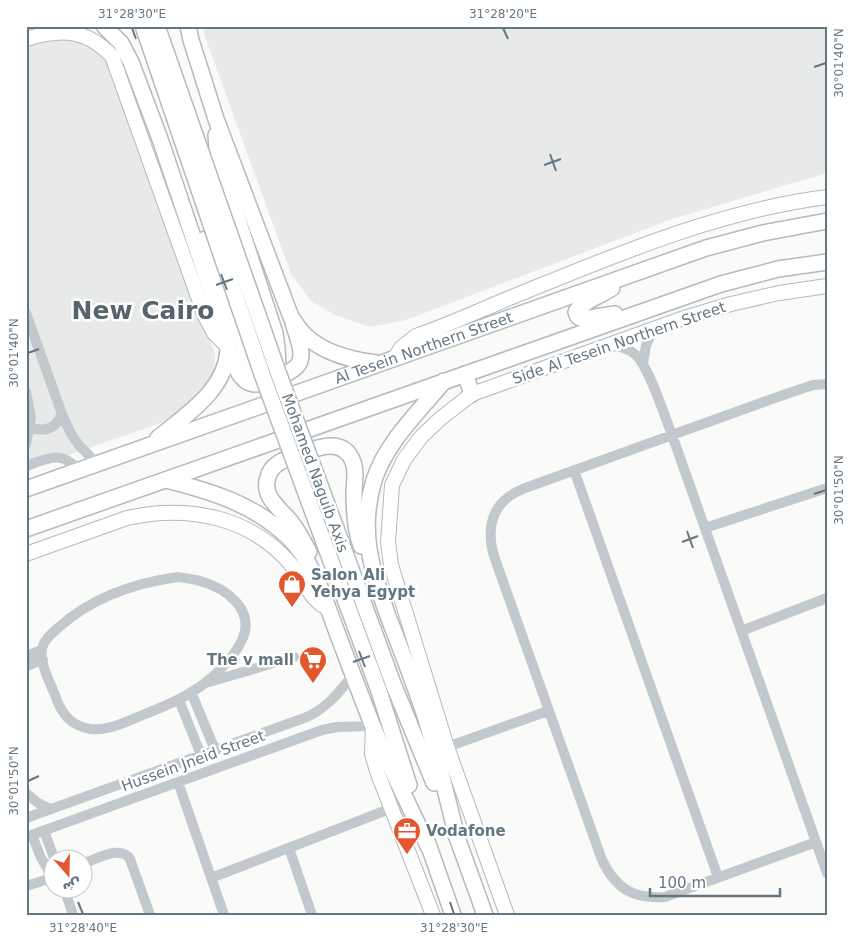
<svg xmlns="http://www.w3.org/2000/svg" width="853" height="941" font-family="'DejaVu Sans','Noto Sans Arabic',sans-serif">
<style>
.built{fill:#e8e9e9}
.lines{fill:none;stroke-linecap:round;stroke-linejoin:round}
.secondary-casing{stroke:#b3babf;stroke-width:16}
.primary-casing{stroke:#b5babe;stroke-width:18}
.street{stroke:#c3c8cc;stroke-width:10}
.secondary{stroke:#fff;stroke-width:14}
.primary{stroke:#fff;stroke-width:15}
.primary-bridge-casing{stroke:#b5babe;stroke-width:18;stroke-linecap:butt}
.primary-bridge{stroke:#fff;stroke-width:15}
.ticks{fill:none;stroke:#657683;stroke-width:2}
.labels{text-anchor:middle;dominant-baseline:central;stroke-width:5;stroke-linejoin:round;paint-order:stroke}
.street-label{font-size:15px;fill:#657683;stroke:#fff}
.poi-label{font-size:15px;font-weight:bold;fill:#657683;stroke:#fff;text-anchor:start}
.town-label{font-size:25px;font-weight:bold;fill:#57646e;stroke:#fff}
.neatline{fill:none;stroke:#657683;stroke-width:2}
.ticks-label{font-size:12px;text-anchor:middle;fill:#657683}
</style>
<rect width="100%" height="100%" fill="#fafaf8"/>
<path class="built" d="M204,26h623v147l-155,46 -266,101 -36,7 -35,-12 -24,-14 -20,-27 -87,-240z
M81,32l29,28 105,294 -2,31 -27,29 -160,56v-426z"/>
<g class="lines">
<g class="secondary-casing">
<path id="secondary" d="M26,39c36,-11 60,-10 86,17l93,260 9,17 14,14
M394,359l7,-11 15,-12c33,-11 64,-26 96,-39 101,-41 205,-86 315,-100
M26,554l101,-36c62,-14 126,-1 167,50 11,13 17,34 34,40
M373,726l-1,28 6,20 55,141
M507,915l-60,-168 -56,-182 -3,-23 4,-57 12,-25 17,-23 20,-19 31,-24 212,-76 47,-14 48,-11 48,-7"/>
</g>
<g class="primary-casing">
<g id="primary">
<path d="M104,26l17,17 10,19 29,77 63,187c2,7 5,15 5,23 -2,41 -41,65 -70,89"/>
<path d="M188,26l3,14 25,79 75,198c5,7 9,14 15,19 19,18 46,24 70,27"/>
<path d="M216,135l1,13 4,20 54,165 2,14 1,21"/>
<path d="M205,239l42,117 4,9 11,11"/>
<path d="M612,288c-10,7 -31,14 -36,24l2,5 5,2 32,-5"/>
<path d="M228,347c4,10 8,27 18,34 3,2 7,3 11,3 10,0 41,-13 43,-23 4,-11 -4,-27 -7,-38"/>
<path d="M465,374l7,20"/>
<path d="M444,381c-25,31 -57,60 -70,99 -15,50 -3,89 14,136 13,34 27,69 38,103 12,39 21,79 31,118"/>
<path d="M166,480c44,11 88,24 122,57 27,26 37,64 50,98 11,29 22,59 34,89 17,42 38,83 57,124"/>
<path id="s1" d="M26,489l680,-241 57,-15 64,-12"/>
<path d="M26,529l695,-245 57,-15 49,-7"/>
<path d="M337,531l57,155 40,97"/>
<path d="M322,537l57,154 30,94"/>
<path d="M309,552c-5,-10 -11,-21 -18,-30 -10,-13 -30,-25 -23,-45 4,-15 19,-18 32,-23 18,-7 44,-17 53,8 4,10 1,22 1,31 0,18 1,36 7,53"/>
<path d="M454,829l31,86"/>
<path d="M426,838l27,77"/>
</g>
</g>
<path class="street" d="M26,313l36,101 9,20 7,10 18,19
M611,345c9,1 18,4 25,10 13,12 29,62 36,80l155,438
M643,364l3,-19 8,-16
M26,392l5,25 -5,27
M30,427c14,6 27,1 32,-13
M26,466c20,-7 36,-17 52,4
M574,470l144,407
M705,528l122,-40
M178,577c7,1 15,2 22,4 26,7 56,29 42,59 -8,17 -22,31 -37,43 -18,14 -39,23 -60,31 -17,7 -36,17 -54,15 -21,-3 -30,-16 -36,-34 -5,-13 -16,-32 -13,-47 3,-9 9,-14 16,-20 34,-31 76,-45 120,-51z
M741,631l86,-33
M26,656l16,-6
M26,666l17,-6
M209,682l85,-25
M191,692l24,58
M179,700l22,55
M447,747l101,-36
M178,782l46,133
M26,793l12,10 12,6
M26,818l281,-101c21,-10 32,-25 46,-42
M44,831l10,27
M32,835l9,23 11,18
M26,837l296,-107 15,-3 36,-1
M816,842l-151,55c-32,2 -49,-8 -63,-37l-107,-301c-7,-20 -7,-45 11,-60 6,-6 15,-9 22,-12l258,-93 27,-9 14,-1
M289,848l23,67
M82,864c13,-4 38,-20 48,-5l20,56
M211,878l181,-70
M26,886l26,-8
M64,888l9,27"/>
<use href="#secondary" class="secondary"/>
<use href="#primary" class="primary"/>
<g class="primary-bridge-casing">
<path id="primary-bridge" d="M143,26l120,351 59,160
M157,26l121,346 59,159"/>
</g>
<use href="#primary-bridge" class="primary-bridge"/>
</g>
<path class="ticks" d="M132,28l4,11M503,28l5,11M814,67l12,-4M550,154l6,17M544,165l17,-6M221,274l6,16M216,285l17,-6M28,353l11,-4M814,494l12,-4M687,531l6,17M682,542l16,-6M359,651l6,16M353,662l17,-6M28,781l11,-5M78,902l5,12M450,902l4,12"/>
<defs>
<g id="shop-pin" transform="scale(1.4375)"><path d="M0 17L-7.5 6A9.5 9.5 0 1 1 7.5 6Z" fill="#e4572e" stroke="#fff"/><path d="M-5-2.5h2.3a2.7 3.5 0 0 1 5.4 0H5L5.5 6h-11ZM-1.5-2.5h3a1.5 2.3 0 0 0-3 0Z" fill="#fff"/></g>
<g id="supermarket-pin" transform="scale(1.4375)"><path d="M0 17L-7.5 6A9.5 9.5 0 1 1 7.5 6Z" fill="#e4572e" stroke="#fff"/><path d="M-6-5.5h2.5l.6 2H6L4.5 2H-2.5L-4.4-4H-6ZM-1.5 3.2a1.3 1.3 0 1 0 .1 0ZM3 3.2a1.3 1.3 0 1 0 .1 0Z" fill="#fff"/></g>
<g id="office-pin" transform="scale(1.4375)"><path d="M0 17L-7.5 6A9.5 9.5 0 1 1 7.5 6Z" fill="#e4572e" stroke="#fff"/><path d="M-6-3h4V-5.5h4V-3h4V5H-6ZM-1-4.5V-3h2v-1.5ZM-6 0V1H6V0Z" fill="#fff"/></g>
</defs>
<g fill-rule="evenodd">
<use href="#shop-pin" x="292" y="584"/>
<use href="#supermarket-pin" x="313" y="660"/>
<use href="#office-pin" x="407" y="831"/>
</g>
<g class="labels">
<g class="street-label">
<text transform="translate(619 343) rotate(-19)">Side Al Tesein Northern Street</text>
<text stroke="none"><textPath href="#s1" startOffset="422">Al Tesein Northern Street</textPath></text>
<text transform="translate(315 473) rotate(70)">Mohamed Naguib Axis</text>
<text transform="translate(193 761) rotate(-20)">Hussein Jneid Street</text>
</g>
<g class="poi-label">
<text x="311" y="575">Salon Ali<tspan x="311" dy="17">Yehya Egypt</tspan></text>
<text x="294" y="660" text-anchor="end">The v mall</text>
<text x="426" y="831">Vodafone</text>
</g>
<g class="town-label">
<text x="143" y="310">New Cairo</text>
</g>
</g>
<rect width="853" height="941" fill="none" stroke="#ffffff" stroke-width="55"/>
<g transform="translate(68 874) rotate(160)"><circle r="24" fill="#ffffff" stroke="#c1c8cd"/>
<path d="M0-4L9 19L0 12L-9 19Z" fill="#e4572e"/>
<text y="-8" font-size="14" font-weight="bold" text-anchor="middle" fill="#657683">ش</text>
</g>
<path d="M650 888v8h130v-8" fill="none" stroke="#657683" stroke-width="2.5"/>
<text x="658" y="888" font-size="15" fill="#657683" stroke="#ffffff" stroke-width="4" paint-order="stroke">100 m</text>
<rect x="28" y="28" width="798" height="886" class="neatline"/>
<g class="ticks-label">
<text x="132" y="18">31°28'30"E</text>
<text x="503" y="18">31°28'20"E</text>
<text transform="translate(839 63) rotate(-90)" y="4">30°01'40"N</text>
<text transform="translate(14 353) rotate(-90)" y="4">30°01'40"N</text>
<text transform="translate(839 490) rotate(-90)" y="4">30°01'50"N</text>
<text transform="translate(14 781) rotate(-90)" y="4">30°01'50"N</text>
<text x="83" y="932">31°28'40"E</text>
<text x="454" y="932">31°28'30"E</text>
</g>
</svg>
